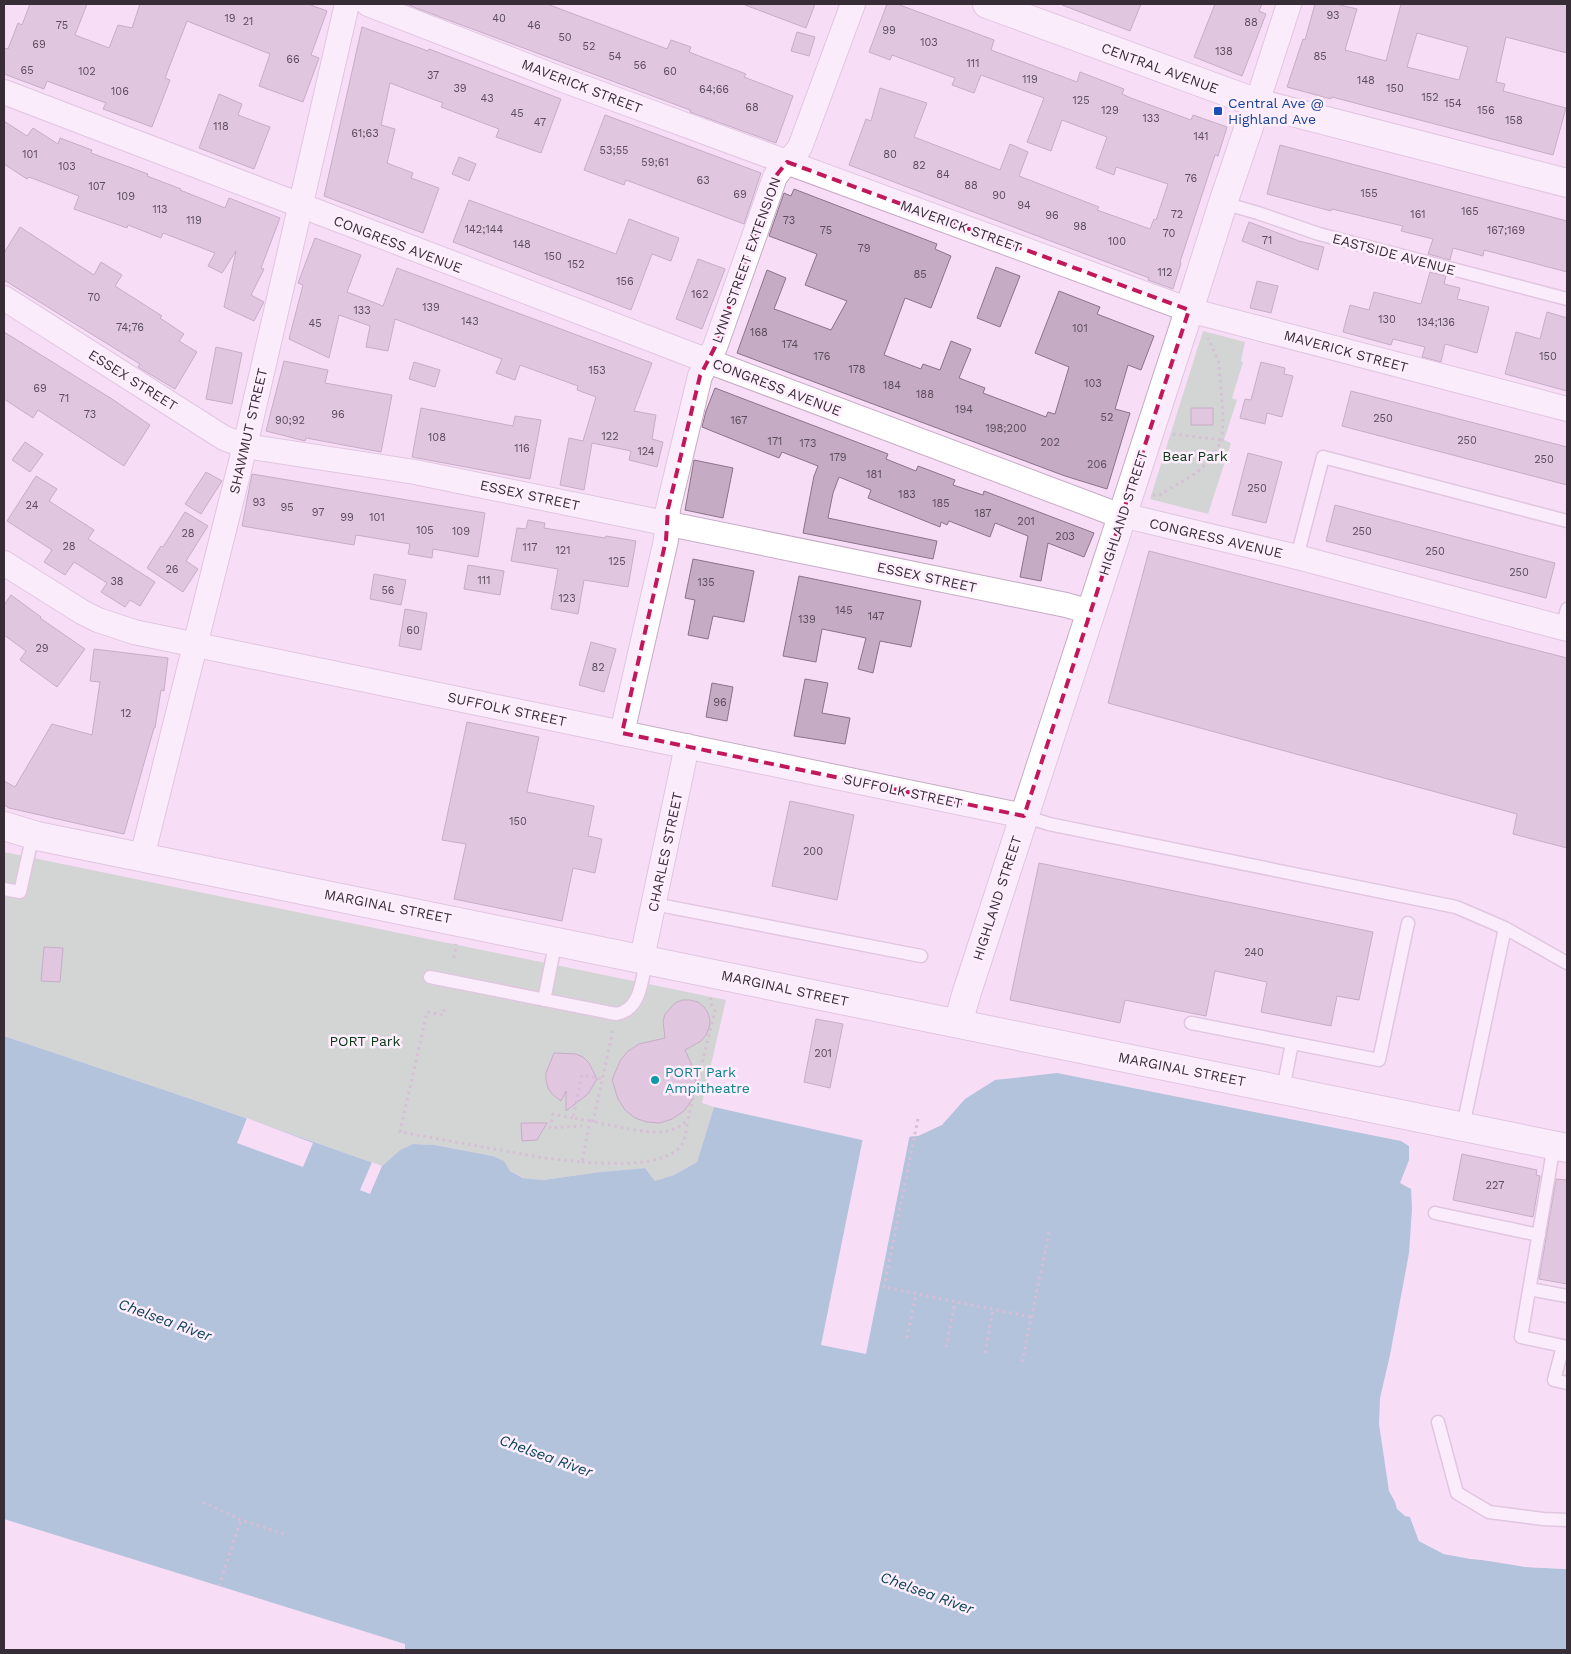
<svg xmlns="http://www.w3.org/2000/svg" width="1571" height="1654" font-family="'Work Sans',sans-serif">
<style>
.green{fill:#a7cba8}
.water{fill:#60a4ba}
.pier{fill:#f8ddf7}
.building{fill:#c5abc4;stroke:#8b738a;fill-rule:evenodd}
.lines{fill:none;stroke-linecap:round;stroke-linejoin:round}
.service-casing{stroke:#c5abc4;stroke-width:15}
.minor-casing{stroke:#c5abc4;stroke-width:26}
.tertiary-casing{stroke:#c5abc4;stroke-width:30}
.secondary-casing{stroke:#c5abc4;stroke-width:30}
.path{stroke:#af9baf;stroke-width:3;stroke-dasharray:2.5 4;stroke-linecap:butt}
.service{stroke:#fff;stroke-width:12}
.minor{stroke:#fff;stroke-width:24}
.tertiary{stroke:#fff;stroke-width:28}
.secondary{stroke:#fff;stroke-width:28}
.marked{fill:none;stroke:#c2185b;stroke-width:4;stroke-dasharray:10 6;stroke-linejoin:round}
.transit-dot{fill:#1a4fb4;stroke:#ffeefe;stroke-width:2}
.culture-dot{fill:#0f9aa8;stroke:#ffeefe;stroke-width:2}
.labels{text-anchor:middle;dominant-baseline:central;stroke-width:5;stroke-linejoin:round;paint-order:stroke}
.number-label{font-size:11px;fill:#5a4c5a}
.street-label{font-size:14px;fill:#372d37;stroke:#ffeefe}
.transit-label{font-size:14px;fill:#164399;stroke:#ffeefe;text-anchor:start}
.park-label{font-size:14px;fill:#083911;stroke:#ffeefe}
.culture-label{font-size:14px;fill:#0d838f;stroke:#ffeefe;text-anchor:start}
.water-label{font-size:15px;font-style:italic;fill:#094657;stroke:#ffeefe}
</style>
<rect width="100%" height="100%" fill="#f8ddf7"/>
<path class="green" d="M1203,331l42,11 -4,19 2,1 -11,36 5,2 -13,40 7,3 -23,71 -58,-15z
M4,852l722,148 -24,103 12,4 -17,55 -23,13 -19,6 -10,-13 -45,4 -57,8 -19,-2 -14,-7 -7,-10 -10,-5 -58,-11 -22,-1 -13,6 -18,16 -191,-67 -187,-63z"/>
<path class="water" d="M4,1036l187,63 191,67 18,-16 13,-6 22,1 58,11 11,5 6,10 13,7 20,2 57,-8 45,-4 10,13 19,-6 23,-13 17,-55 148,33 56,-4 24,-11 23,-26 30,-19 62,-7 344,68 8,5v14l-9,23 11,6 1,20 -3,44 -19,102 -10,43 -1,26 10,67 6,11 2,7 8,7 5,1 9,24 25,13 26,5 28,2 28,6 41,2v81h-1162v-6l-401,-125z"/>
<path class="pier" d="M247,1118l66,25 -10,24 -66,-24z
M910,1134l-44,220 -45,-9 42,-207z
M372,1162l10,4 -12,28 -10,-4z
M1410,1517l3,1 8,22 24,12 81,12 41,2v3l-41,-2 -82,-13 -25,-13z"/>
<path class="building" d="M30,4h57l-12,31 34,13 9,-23 14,3 8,-24h168l19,7 -16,44 8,3 -16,44 -44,-16 11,-32 -83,-33 -22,57 5,2 -18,47 -49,-18 3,-6 -59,-22 -3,8 -40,-15v-26l4,1 10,-26 4,2z
M410,4h137l120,45 4,-9 20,7 -2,5 57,22 -2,3 49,19 -17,47 -86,-31v-2l-274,-102 -7,-3z
M745,4h70l-9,24 -61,-23z
M887,4h10l97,36 -3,10 86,32 3,-10 44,17 -2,5 9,4 60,22 2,-5 34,12 -9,29 -3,-1 -35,107 1,1 -8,26 -25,-9 1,-2 -300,-113 17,-46 5,2 9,-33 47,15 -13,34 86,33 10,-26 18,8 -9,24 80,31 -2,3 53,19 4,-10 2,1 12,-36 -52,-17 -2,8 -18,-7 11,-31 -45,-17 -11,31 -24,-9 17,-44 -63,-23 -7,18 -22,-8 3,-7 -63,-23 -2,5 -21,-8z
M1062,4h79l-11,27 -68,-26z
M1215,4h47l-3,7 7,3 -24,62 -48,-19z
M1315,4h21l21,5 -12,41 41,11 15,-57h166v49l-61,-16 -10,45 9,2 -2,7 63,17 -13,47 -221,-58 -1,2 -44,-12 16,-48 2,1zM1417,33l51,14 -9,33 -52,-13z
M362,27l66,24 1,-2 132,50 -20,54 -45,-16 3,-8 -58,-22 2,-4 -53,-20 -9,42 14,4 -8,34 26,10 -2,5 28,10 -16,45 -99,-37z
M797,32l18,5 -6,19 -18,-5z
M219,94l23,10 -4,11 32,12 -16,42 -55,-21z
M605,115l156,58 -17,51 -118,-44 -2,5 -40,-15z
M4,121l23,15 6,-8 25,16 2,-6 32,12 -1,3 57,21 -1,2 34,13 -1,1 45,18 4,-10 51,20 -19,50 3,1 -13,26 13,7 -10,19 -30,-14 12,-56 -14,22 -14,-7 7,-13 -52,-20 -2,5 -33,-13 -1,3 -53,-19 5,-13 -50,-19 -2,2 -23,-15z
M1280,145l287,76v51l-83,-22 -1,6 -30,-8 -3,12 -22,-6 5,-15 -32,-8 2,-5 -71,-17 -1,2 -64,-17z
M459,157l17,7 -7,17 -17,-7z
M794,189l143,55 -2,5 16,7 -20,52 -26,-10 -21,57 37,14 2,-5 17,6 11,-29 20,8 -12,29 26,10 -2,5 63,24 2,-5 7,2 14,-47 -34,-14 24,-62 41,16 -3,7 57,22 -13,34 -13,-5 -13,44 15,4 -23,76 -42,-13 -328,-123 30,-83 19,8 -12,31 6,2 51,19 16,-29 -42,-16 12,-31 -48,-18 15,-43 7,3z
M469,200l147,54 13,-35 50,19 -8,23 -19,-7 -21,56 -178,-68z
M1249,222l50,19 25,6 -6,23 -76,-29z
M20,227l74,48 7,-13 21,13 -7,11 47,30 -2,2 24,16 -5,7 18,11 -22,37 -37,-22 2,-3 -136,-84v-27z
M315,238l46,17 -14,37 36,14 14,-38 255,95 -18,48 22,4 -4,24 11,3 -6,25 -28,-7 2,-9 -39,-8 -8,47 -24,-5 9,-47 14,3 13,-44 -19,-7 1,-4 -58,-21 -5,15 -19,-7 6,-14 -107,-40 -7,32 -22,-4 4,-21 -31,-11 -10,43 -40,-19 14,-54 -5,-2z
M698,259l27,10 -23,60 -26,-10z
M996,267l24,9 -20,51 -23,-9z
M1430,272l16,4 -2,8 16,4 -3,11 32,8 -12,46 -32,-9 -4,18 -19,-5 3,-10 -32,-8 -2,6 -48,-13 7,-27 19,5 5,-18 47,12z
M1257,281l21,5 -7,27 -21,-5z
M1547,312l20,6v73l-62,-17 11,-42 24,7z
M4,332l108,67 38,26 -26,41 -86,-56 -5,8 -29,-19z
M216,347l26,6 -10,51 -26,-5z
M284,361l44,9 -3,13 67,12 -11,57 -75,-14 -1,3 -39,-10z
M414,362l26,8 -5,17 -26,-8z
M1261,362l24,6 -1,6 9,2 -11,41 -15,-4 -2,11 -25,-6 5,-19 6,1z
M715,388l173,66 -2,5 30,12 2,-5 37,14 -2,5 30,10 1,-4 110,42 -10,24 -36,-14 -7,38 -21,-4 8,-41 -33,-13 -5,14 -41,-16 -2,4 -6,-3 -1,5 -72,-29 3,-8 -32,-13 -6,16 -5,25 109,23 -4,18 -130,-26 11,-57 4,-10 -36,-14 -3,6 -77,-31 4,-16z
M1351,391l216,56v38l-225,-59z
M421,408l92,18 2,-10 26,4 -11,59 -118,-22z
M1191,408h22v17h-22z
M25,442l18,12 -13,18 -18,-12z
M1248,453l34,9 -16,61 -34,-8z
M694,460l39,8 -10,50 -38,-8z
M206,472l16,9 -21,33 -16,-10z
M252,474l233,39 -7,44 -45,-8 -1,9 -24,-4 2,-10 -54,-9 -2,10 -112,-19z
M36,476l21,13 -8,12 45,29 -6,9 67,43 -15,24 -10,-6 -5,7 -24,-15 6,-9 -33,-21 -9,13 -21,-13 8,-12 -45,-29z
M1335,505l220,58 -9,35 -220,-57z
M185,512l23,14 -22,35 12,8 -15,23 -36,-24 14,-22 2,1z
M528,520l17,3 -1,5 61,10 1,-2 30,5 -8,46 -44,-7 -6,34 -27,-5 7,-40 -47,-8 6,-33 9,1z
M1149,551l418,107v190l-54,-14 4,-20 -409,-111z
M693,559l61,12 -10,51 -31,-6 -5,23 -20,-4 7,-35 -10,-2z
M468,565l36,6 -4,24 -36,-6z
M374,574l32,6 -5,25 -31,-6z
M799,576l122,25 -10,46 -31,-6 -7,32 -15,-4 8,-31 -44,-9 -6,33 -33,-6z
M11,595l30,22 -1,1 45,31 -28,38 -37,-27 6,-9 -22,-16v-30z
M405,609l22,4 -6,37 -22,-4z
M591,642l25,7 -12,43 -25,-7z
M94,649l74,9 -4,33 -3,-1 -6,38h-1l-30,106 -115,-26 -5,-3v-24l11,6 37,-63 40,11 8,-53 -10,-1z
M805,679l23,4 -6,30 28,5 -5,26 -51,-8z
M712,683l21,4 -6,34 -21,-4z
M467,722l72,15 -12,55 67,14 -6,30 14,3 -7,34 -22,-5 -11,53 -108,-22 12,-55 -24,-4z
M790,801l64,14 -17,85 -65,-14z
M1039,863l334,69 -14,68 -22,-4 -6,30 -70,-14 6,-30 -52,-11 -9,45 -81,-16 -5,23 -110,-23z
M44,947l19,1 -3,34 -19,-1z
M682,1000h8l8,2 6,5 4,6 2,8 -1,7 -3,7 -5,6 -16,9 10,22 1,14 -4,14 -8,11 -12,8 -12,4 -13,-1 -12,-4 -10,-8 -7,-11 -6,-19 8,-19 8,-10 11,-7 26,-6 -2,-17 2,-7 10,-11z
M816,1019l27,5 -13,64 -26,-6z
M554,1053l22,1 7,3 6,6 8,16 -9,15 -22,17v-20l-5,10 -9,-7 -4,-6 -2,-8v-7z
M521,1123h26l-10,17 -15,1z
M1462,1154l75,16 -1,5 4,1 -7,41 -80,-17z
M1556,1179l11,1v104l-28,-5z"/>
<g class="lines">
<g class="service-casing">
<path id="service" d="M1223,203l35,10 61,21 248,65
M1297,557l26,-100 244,64
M1562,627l5,-18
M1024,816l25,8 407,83 49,21 62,35
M4,889l16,3 13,-58
M654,904l267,52
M430,977l186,37c25,-4 26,-34 30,-55
M544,1000l12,-60
M1191,1023l188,37 29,-137
M1283,1089l9,-46
M1463,1126l42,-198
M1554,1145l-33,192 42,9 -9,34 13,3
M1435,1213l104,22
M1529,1289l38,7
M1438,1422l19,71 32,19 54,7 24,1"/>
</g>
<g class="minor-casing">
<path id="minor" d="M368,4l198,77 623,229 378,99
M4,92l704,269 402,151 187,45 270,72
M1257,103l32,-99
M4,298l220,140 21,8 170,26 651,133 25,7
M4,563l78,49 16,8 36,12 890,184
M622,733l44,-193 2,-31 32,-133 15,-29 60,-170c7,-11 18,-19 25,-30l53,-143
M142,857l103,-411 102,-442
M642,958l45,-212"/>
</g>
<g class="tertiary-casing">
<path id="tertiary" d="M987,4l270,99 310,80
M958,1023l9,-31 217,-666 39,-123 34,-100"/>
</g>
<g class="secondary-casing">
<path id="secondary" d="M4,826l33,10 1530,312"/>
</g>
<path class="path" d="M1173,434l49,6
M1153,495l5,1 38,-23 15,-14 11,-19 1,-25 -4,-52 -11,-25
M454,958l2,-14
M444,1009l-1,6 -16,-3 -27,120 144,26 38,4 8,-41c13,3 26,5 39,8 22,3 43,8 59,-10l27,-108 -5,-9 1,-5
M573,1118l-20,-4 -3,14 32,-2
M918,1119l-34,168 147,30
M590,1121l-17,-3 9,-43 20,4
M593,1122l20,-92
M582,1162c23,2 86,6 100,-18 4,-6 4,-16 6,-23
M907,1338l9,-44
M946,1347l9,-45
M985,1353l8,-44
M1022,1362l28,-134
M203,1502l38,18 46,15
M219,1586l22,-66"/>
<use href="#service" class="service"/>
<use href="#minor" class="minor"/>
<use href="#tertiary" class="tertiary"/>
<use href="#secondary" class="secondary"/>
</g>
<path d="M0 0H1571V1654H0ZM787,162l402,148 -165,506 -402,-83 44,-193 2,-31 32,-133 15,-29 60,-170z" fill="#f8ddf7" fill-opacity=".55" fill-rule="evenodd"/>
<path class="marked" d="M787,162l402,148 -165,506 -402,-83 44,-193 2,-31 32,-133 15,-29 60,-170z"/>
<rect class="transit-dot" x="1213" y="106" width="10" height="10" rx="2.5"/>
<circle class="culture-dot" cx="655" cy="1080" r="5"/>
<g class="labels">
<g class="number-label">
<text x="1333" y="15">93</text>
<text x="230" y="18">19</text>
<text x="499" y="18">40</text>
<text x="248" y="21">21</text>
<text x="1251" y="22">88</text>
<text x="62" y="25">75</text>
<text x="534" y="25">46</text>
<text x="889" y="30">99</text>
<text x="565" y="37">50</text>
<text x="929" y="42">103</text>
<text x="39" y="44">69</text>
<text x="589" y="46">52</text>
<text x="1224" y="51">138</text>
<text x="615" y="56">54</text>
<text x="1320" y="56">85</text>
<text x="293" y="59">66</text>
<text x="973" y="63">111</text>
<text x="640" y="65">56</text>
<text x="27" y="70">65</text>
<text x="87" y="71">102</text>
<text x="670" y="71">60</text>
<text x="433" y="75">37</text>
<text x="1030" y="79">119</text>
<text x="1366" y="80">148</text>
<text x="460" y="88">39</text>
<text x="1395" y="88">150</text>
<text x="714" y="89">64;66</text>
<text x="120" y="91">106</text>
<text x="1430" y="97">152</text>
<text x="487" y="98">43</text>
<text x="1081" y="100">125</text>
<text x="1453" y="103">154</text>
<text x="752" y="107">68</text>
<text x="1110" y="110">129</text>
<text x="1486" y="110">156</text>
<text x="517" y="113">45</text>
<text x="1151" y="118">133</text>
<text x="1514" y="120">158</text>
<text x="540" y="122">47</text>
<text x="221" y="126">118</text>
<text x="365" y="133">61;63</text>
<text x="1201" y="136">141</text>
<text x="614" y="150">53;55</text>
<text x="30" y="154">101</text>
<text x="890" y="154">80</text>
<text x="655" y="162">59;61</text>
<text x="919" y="165">82</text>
<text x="67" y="166">103</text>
<text x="943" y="174">84</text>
<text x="1191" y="178">76</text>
<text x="703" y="180">63</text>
<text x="971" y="185">88</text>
<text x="97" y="186">107</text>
<text x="1369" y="193">155</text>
<text x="740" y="194">69</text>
<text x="999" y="195">90</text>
<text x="126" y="196">109</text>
<text x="1024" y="205">94</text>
<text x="160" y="209">113</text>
<text x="1470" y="211">165</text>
<text x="1177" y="214">72</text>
<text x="1418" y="214">161</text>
<text x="1052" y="215">96</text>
<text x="194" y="220">119</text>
<text x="789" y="220">73</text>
<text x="1080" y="226">98</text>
<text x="484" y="229">142;144</text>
<text x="826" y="230">75</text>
<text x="1506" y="230">167;169</text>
<text x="1169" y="233">70</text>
<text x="1267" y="240">71</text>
<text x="1117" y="241">100</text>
<text x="522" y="244">148</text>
<text x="864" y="248">79</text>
<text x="553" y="256">150</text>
<text x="576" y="264">152</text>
<text x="1165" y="272">112</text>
<text x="920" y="274">85</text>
<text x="625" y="281">156</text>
<text x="700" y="294">162</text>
<text x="94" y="297">70</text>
<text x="431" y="307">139</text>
<text x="362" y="310">133</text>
<text x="1387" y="319">130</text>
<text x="470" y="321">143</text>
<text x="1436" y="322">134;136</text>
<text x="315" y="323">45</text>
<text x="130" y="327">74;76</text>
<text x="1080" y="328">101</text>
<text x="759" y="332">168</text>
<text x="790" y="344">174</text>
<text x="822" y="356">176</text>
<text x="1548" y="356">150</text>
<text x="857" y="369">178</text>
<text x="597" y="370">153</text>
<text x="1093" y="383">103</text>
<text x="892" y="385">184</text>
<text x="40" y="388">69</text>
<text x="925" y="394">188</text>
<text x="64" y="398">71</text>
<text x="964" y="409">194</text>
<text x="90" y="414">73</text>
<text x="338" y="414">96</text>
<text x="1107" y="417">52</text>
<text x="1383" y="418">250</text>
<text x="290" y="420">90;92</text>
<text x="739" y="420">167</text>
<text x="1006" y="428">198;200</text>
<text x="610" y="436">122</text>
<text x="437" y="437">108</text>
<text x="1467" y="440">250</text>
<text x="775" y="441">171</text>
<text x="1050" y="442">202</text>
<text x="808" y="443">173</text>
<text x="522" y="448">116</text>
<text x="646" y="451">124</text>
<text x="838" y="457">179</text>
<text x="1544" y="459">250</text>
<text x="1097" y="464">206</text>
<text x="874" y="474">181</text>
<text x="1257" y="488">250</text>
<text x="907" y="494">183</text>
<text x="259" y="502">93</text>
<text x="941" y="503">185</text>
<text x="32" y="505">24</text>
<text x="287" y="507">95</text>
<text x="318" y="512">97</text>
<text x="983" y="513">187</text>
<text x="347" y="517">99</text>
<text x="377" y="517">101</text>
<text x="1026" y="521">201</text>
<text x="425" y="530">105</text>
<text x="461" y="531">109</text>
<text x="1362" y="531">250</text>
<text x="188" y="533">28</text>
<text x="1065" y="536">203</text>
<text x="69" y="546">28</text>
<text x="530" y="547">117</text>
<text x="563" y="550">121</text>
<text x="1435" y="551">250</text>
<text x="617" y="561">125</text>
<text x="172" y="569">26</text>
<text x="1519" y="572">250</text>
<text x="484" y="580">111</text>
<text x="117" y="581">38</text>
<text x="706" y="582">135</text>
<text x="388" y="590">56</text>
<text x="567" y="598">123</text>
<text x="844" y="610">145</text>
<text x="876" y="616">147</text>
<text x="807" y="619">139</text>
<text x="413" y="630">60</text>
<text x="42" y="648">29</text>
<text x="598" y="667">82</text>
<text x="720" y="702">96</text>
<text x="126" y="713">12</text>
<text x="518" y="821">150</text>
<text x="813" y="851">200</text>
<text x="1254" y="952">240</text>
<text x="823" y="1053">201</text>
<text x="1495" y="1185">227</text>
</g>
<g class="street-label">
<text transform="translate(1160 68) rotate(20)">CENTRAL AVENUE</text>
<text transform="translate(582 86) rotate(21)">MAVERICK STREET</text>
<text transform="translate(961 226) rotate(20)">MAVERICK STREET</text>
<text transform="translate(398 244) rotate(21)">CONGRESS AVENUE</text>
<text transform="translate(1394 254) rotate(15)">EASTSIDE AVENUE</text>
<text transform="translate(746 260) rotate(-70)">LYNN STREET EXTENSION</text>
<text transform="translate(1346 351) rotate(15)">MAVERICK STREET</text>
<text transform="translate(133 380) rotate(32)">ESSEX STREET</text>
<text transform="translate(777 387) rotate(21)">CONGRESS AVENUE</text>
<text transform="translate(248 431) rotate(-77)">SHAWMUT STREET</text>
<text transform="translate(530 495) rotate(12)">ESSEX STREET</text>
<text transform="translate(1123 513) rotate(-72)">HIGHLAND STREET</text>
<text transform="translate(1216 538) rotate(13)">CONGRESS AVENUE</text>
<text transform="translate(927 577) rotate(12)">ESSEX STREET</text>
<text transform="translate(507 709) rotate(12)">SUFFOLK STREET</text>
<text transform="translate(903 791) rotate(12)">SUFFOLK STREET</text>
<text transform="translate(665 852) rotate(-78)">CHARLES STREET</text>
<text transform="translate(997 898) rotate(-72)">HIGHLAND STREET</text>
<text transform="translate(388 906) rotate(11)">MARGINAL STREET</text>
<text transform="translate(785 988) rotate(12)">MARGINAL STREET</text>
<text transform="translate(1182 1069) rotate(11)">MARGINAL STREET</text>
</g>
<g class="transit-label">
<text x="1228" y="103">Central Ave @<tspan x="1228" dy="16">Highland Ave</tspan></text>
</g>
<g class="park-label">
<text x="1195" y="456">Bear Park</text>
<text x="365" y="1041">PORT Park</text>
</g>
<g class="culture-label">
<text x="665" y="1072">PORT Park<tspan x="665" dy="16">Ampitheatre</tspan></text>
</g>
<g class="water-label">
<text transform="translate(165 1320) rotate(20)">Chelsea River</text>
<text transform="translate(546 1456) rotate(20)">Chelsea River</text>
<text transform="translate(927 1593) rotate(20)">Chelsea River</text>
</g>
</g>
<rect width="1571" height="1654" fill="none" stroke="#372d37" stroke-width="10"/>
</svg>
